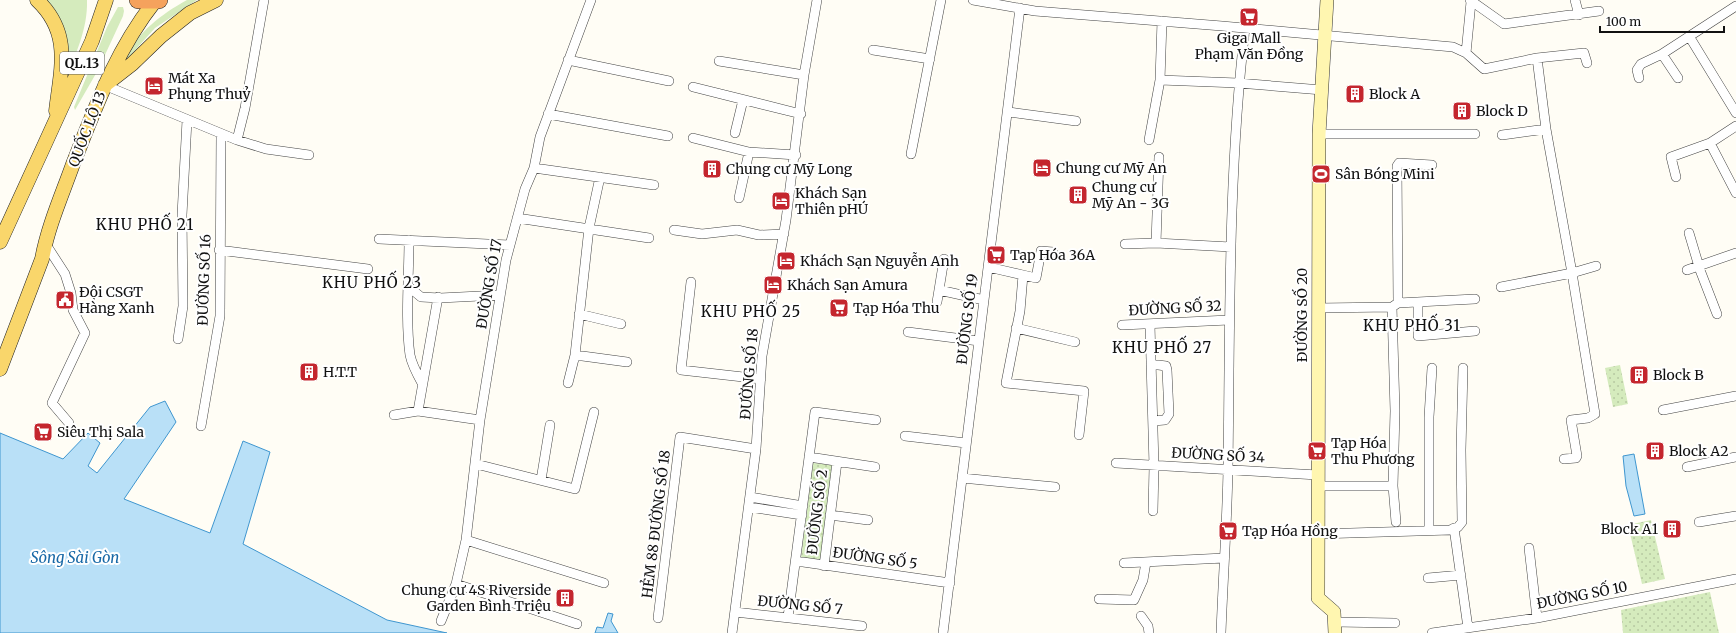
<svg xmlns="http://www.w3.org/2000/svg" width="1736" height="633" font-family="Merriweather,serif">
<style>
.grass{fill:#d5ebbd}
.park{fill:url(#park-dots)}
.water{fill:#b9e0f7;stroke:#3f96cf}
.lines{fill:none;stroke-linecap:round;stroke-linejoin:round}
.street-casing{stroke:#444;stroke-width:10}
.secondary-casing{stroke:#333;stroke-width:14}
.primary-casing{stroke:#222;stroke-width:15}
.highway-casing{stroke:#222;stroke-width:18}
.street{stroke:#fff;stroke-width:9}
.secondary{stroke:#fff6b0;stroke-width:13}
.primary{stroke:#f9d66b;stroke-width:14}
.highway{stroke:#f5a25d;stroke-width:17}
.labels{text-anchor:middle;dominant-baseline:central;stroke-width:4;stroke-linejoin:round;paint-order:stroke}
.shield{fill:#fff;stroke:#585858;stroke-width:1}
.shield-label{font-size:13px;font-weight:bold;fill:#111}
.poi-label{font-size:14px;fill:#111;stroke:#fff;text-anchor:start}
.street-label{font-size:14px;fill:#111;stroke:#fff}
.neighbourhood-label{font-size:15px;letter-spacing:1px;fill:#111;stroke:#fff}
.water-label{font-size:15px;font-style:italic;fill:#1768a6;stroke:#fff}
</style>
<defs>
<pattern id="park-dots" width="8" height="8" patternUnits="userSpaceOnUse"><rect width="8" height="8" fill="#d5ebbd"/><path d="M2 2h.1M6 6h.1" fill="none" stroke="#b6c8a1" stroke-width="1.8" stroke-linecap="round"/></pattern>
</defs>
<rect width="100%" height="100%" fill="#fffdf5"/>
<path class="grass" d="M43,0h44c1,29 -12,56 -23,82l1,-19z
M187,0h10l-42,28 -27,30 -3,-1c15,-26 35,-42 62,-57z
M118,7h5l1,4 -1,5 -25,54 -23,40 -1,-3 33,-80z"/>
<path class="park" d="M1620,365l8,39 -15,3 -8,-39z
M813,463l20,2 -12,95 -20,-2z
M1651,520l14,59 -23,5 -14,-59z
M1710,592l9,41h-96l-2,-23z"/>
<path class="water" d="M165,401l11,21 -52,77 86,34 33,-92 27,11 -27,92 144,76 60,13h-447v-200l63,26 25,-26 12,10 -12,23 9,7 53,-66z
M1634,454l11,60 -11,2 -8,-30 -3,-30z
M608,613l5,1 -2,7 7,12h-23l2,-6 6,1z"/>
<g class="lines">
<g class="street-casing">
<path id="street" d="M973,0l62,11 187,15 231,21 13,6 18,16 53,-11 47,-5 3,10
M1470,0l34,24 95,-13
M1575,0l4,15
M1689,36l47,77
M873,50l57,9
M1466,53l5,-51
M1662,54l16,24
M1537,58l9,71 26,144 24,-7
M568,60l101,21
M719,61l85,14
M1639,78l-2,-8 4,-6 21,-10 74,-48
M1160,80l78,3 84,7
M104,85l133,55 29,9 43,6
M693,87l108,27
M1009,112l67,9
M548,114l120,22
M735,133l8,-33
M1319,134h156
M1502,135l44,-6
M693,138l56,14 47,3
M237,140l8,-32 19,-108
M1149,140l11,-60 2,-59
M1710,143l26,50
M911,154l30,-154
M1159,157l-3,86 75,4
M534,168l120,17
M1676,177l-5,-20 39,-14 26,-17
M739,198l10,-46
M517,218l132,20
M674,230l28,4 35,-4 22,5 25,-1
M1689,233l11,37 17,44
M379,239l131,6
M409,240c0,36 -4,80 1,115 2,10 7,19 12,28
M45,243l20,31 6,19 2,17 12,23 -33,70 17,20
M1125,244l31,-1
M219,250l149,19
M988,267l35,8 -3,36 -14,72 78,8 -5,44
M1687,270l49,-17
M1023,275l13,3 5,-27 12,1
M691,282l-10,88 80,9
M409,287l12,10 19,1 60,-3
M1501,287l71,-14 23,141 -7,4 -17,2 6,36 -1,2 -12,1
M939,290l45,10
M937,302l7,-43
M1418,302v34l57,-5
M1398,303l-1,-137 2,-3 33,2
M1392,307l3,104 -2,75 3,36
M1318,308l74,-1 6,-4 77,-4
M579,314l42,10
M1122,325l107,-5
M1150,325l4,141 -1,45
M1016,328l59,14
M908,332l71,9
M178,339l5,-33 -1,-91 5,-95
M575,355l52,7
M1151,364l15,2 1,4 2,44 -4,6 -12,1
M568,383l7,-28 14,-127 11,-51
M1663,410l73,-14
M418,411l20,-114
M394,415l24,-4 62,9
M201,426l19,-110 1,-182
M905,436l61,7
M809,457l66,10
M1116,463l202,12
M476,464l99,25 19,-77
M1687,467l49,-10
M962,478l93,9
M541,480l9,-55
M1317,486h76
M750,497l53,9
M749,507l53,8
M830,515l38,5
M1699,522l37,-6
M1454,528l14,100
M1429,530v-113l3,-49
M1317,534l133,-4 8,-3 4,-5 -1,-72 2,-82
M466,540l138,43
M1529,548l8,70
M796,561l154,22
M1124,563l100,-5
M824,566l13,-104
M1428,578l33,-3
M456,584l121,40
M1099,599l35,1 9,-20 3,-18
M735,612l127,14
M1141,616l7,10 1,7
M788,617l27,-205 61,8
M658,618l22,-181 76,12
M441,621l15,-37 10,-44 14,-120 26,-160 19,-71 9,-21 6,-31 51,-137
M1336,622l59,1
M732,633l24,-184 6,-93 24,-136 18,-145 13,-75
M943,633l77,-625
M1221,633c2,-55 6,-109 7,-164 2,-147 0,-295 17,-441
M1432,633l105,-15 199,-39"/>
</g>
<g class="secondary-casing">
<path id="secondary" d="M1327,0l-8,134 -1,464 16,14 1,21"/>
</g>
<g class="primary-casing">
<path id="primary" d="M37,0c35,33 24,68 19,111
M105,85l27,-21 29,-28 29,-23 26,-13
M0,242l92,-201 14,-41
M0,369l42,-110c6,-33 20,-64 31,-95 23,-58 43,-114 82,-163"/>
</g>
<g class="highway-casing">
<path id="highway" d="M138,0h21"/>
</g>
<use href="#street" class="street"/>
<use href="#secondary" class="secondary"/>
<use href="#primary" class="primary"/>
<use href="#highway" class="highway"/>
</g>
<defs>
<g id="supermarket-square" transform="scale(1)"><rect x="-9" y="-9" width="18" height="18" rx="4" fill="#c4262e" stroke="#fff"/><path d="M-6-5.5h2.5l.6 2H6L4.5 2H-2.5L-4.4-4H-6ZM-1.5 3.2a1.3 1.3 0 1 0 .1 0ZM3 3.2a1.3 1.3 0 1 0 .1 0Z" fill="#fff"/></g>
<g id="hotel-square" transform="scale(1)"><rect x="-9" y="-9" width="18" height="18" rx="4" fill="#c4262e" stroke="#fff"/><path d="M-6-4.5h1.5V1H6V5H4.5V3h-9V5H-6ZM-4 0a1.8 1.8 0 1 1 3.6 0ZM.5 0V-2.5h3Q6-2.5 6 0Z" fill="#fff"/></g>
<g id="building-square" transform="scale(1)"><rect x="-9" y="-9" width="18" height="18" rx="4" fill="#c4262e" stroke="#fff"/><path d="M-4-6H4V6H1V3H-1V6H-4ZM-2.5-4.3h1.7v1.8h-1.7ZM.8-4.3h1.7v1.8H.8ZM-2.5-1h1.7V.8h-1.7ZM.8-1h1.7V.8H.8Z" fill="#fff"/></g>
<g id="stadium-square" transform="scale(1)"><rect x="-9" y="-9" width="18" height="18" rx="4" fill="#c4262e" stroke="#fff"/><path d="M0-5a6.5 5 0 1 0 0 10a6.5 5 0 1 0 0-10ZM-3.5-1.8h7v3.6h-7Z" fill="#fff"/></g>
<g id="civic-square" transform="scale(1)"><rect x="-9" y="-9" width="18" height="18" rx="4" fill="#c4262e" stroke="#fff"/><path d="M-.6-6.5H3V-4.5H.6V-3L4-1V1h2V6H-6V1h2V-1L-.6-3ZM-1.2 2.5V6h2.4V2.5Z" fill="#fff"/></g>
</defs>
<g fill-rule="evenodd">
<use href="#supermarket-square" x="1249" y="17"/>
<use href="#hotel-square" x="154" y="86"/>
<use href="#building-square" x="1355" y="94"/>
<use href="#building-square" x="1462" y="111"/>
<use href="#hotel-square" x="1042" y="168"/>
<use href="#building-square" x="712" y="169"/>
<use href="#stadium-square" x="1321" y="174"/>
<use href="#building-square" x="1078" y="195"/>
<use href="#hotel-square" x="781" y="201"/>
<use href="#supermarket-square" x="996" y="255"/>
<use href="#hotel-square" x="786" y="261"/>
<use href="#hotel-square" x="773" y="285"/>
<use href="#civic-square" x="65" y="300"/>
<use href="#supermarket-square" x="839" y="308"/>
<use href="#building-square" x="309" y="372"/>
<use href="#building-square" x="1639" y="375"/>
<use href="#supermarket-square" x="43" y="432"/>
<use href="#supermarket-square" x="1317" y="451"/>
<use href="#building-square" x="1655" y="451"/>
<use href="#building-square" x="1672" y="529"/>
<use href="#supermarket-square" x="1228" y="531"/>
<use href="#building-square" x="565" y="598"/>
</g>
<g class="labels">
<rect class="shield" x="60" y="52" width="44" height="22" rx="3"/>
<g class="shield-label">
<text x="82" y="63">QL.13</text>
</g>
<g class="poi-label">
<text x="1249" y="38" text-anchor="middle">Giga Mall<tspan x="1249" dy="16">Phạm Văn Đồng</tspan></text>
<text x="168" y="78">Mát Xa<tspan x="168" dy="16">Phụng Thuỷ</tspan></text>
<text x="1369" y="94">Block A</text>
<text x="1476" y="111">Block D</text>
<text x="1056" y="168">Chung cư Mỹ An</text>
<text x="726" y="169">Chung cư Mỹ Long</text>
<text x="1335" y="174">Sân Bóng Mini</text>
<text x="1092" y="187">Chung cư<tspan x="1092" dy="16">Mỹ An - 3G</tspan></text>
<text x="795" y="193">Khách Sạn<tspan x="795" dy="16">Thiên pHÚ</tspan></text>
<text x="1010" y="255">Tạp Hóa 36A</text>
<text x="800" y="261">Khách Sạn Nguyễn Anh</text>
<text x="787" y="285">Khách Sạn Amura</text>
<text x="79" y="292">Đội CSGT<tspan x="79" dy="16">Hàng Xanh</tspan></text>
<text x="853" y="308">Tạp Hóa Thu</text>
<text x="323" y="372">H.T.T</text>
<text x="1653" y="375">Block B</text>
<text x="57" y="432">Siêu Thị Sala</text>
<text x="1331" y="443">Tạp Hóa<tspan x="1331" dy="16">Thu Phương</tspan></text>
<text x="1669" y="451">Block A2</text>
<text x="1658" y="529" text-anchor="end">Block A1</text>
<text x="1242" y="531">Tạp Hóa Hồng</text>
<text x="551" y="590" text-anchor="end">Chung cư 4S Riverside<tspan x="551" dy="16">Garden Bình Triệu</tspan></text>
</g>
<g class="street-label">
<text transform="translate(87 129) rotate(-69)">QUỐC LỘ 13</text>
<text transform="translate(204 280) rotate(-88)">ĐƯỜNG SỐ 16</text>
<text transform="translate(489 284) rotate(-80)">ĐƯỜNG SỐ 17</text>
<text transform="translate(1175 308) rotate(-3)">ĐƯỜNG SỐ 32</text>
<text transform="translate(1302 315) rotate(-90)">ĐƯỜNG SỐ 20</text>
<text transform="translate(967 319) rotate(-83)">ĐƯỜNG SỐ 19</text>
<text transform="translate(749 374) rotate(-85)">ĐƯỜNG SỐ 18</text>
<text transform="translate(1218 455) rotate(3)">ĐƯỜNG SỐ 34</text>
<text transform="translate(817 512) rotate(-83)">ĐƯỜNG SỐ 2</text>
<text transform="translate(656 524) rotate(-83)">HẺM 88 ĐƯỜNG SỐ 18</text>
<text transform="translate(875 558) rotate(8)">ĐƯỜNG SỐ 5</text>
<text transform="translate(1582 595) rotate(-11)">ĐƯỜNG SỐ 10</text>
<text transform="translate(800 605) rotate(6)">ĐƯỜNG SỐ 7</text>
</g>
<g class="neighbourhood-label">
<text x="145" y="224">KHU PHỐ 21</text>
<text x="372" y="282">KHU PHỐ 23</text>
<text x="751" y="311">KHU PHỐ 25</text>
<text x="1412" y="325">KHU PHỐ 31</text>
<text x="1162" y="347">KHU PHỐ 27</text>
</g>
<g class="water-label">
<text x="75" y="557">Sông Sài Gòn</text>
</g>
</g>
<path d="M1600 26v6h124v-6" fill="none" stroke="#111111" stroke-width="2"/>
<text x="1606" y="26" font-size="12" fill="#111111" stroke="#ffffff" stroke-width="3" paint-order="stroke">100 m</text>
</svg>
